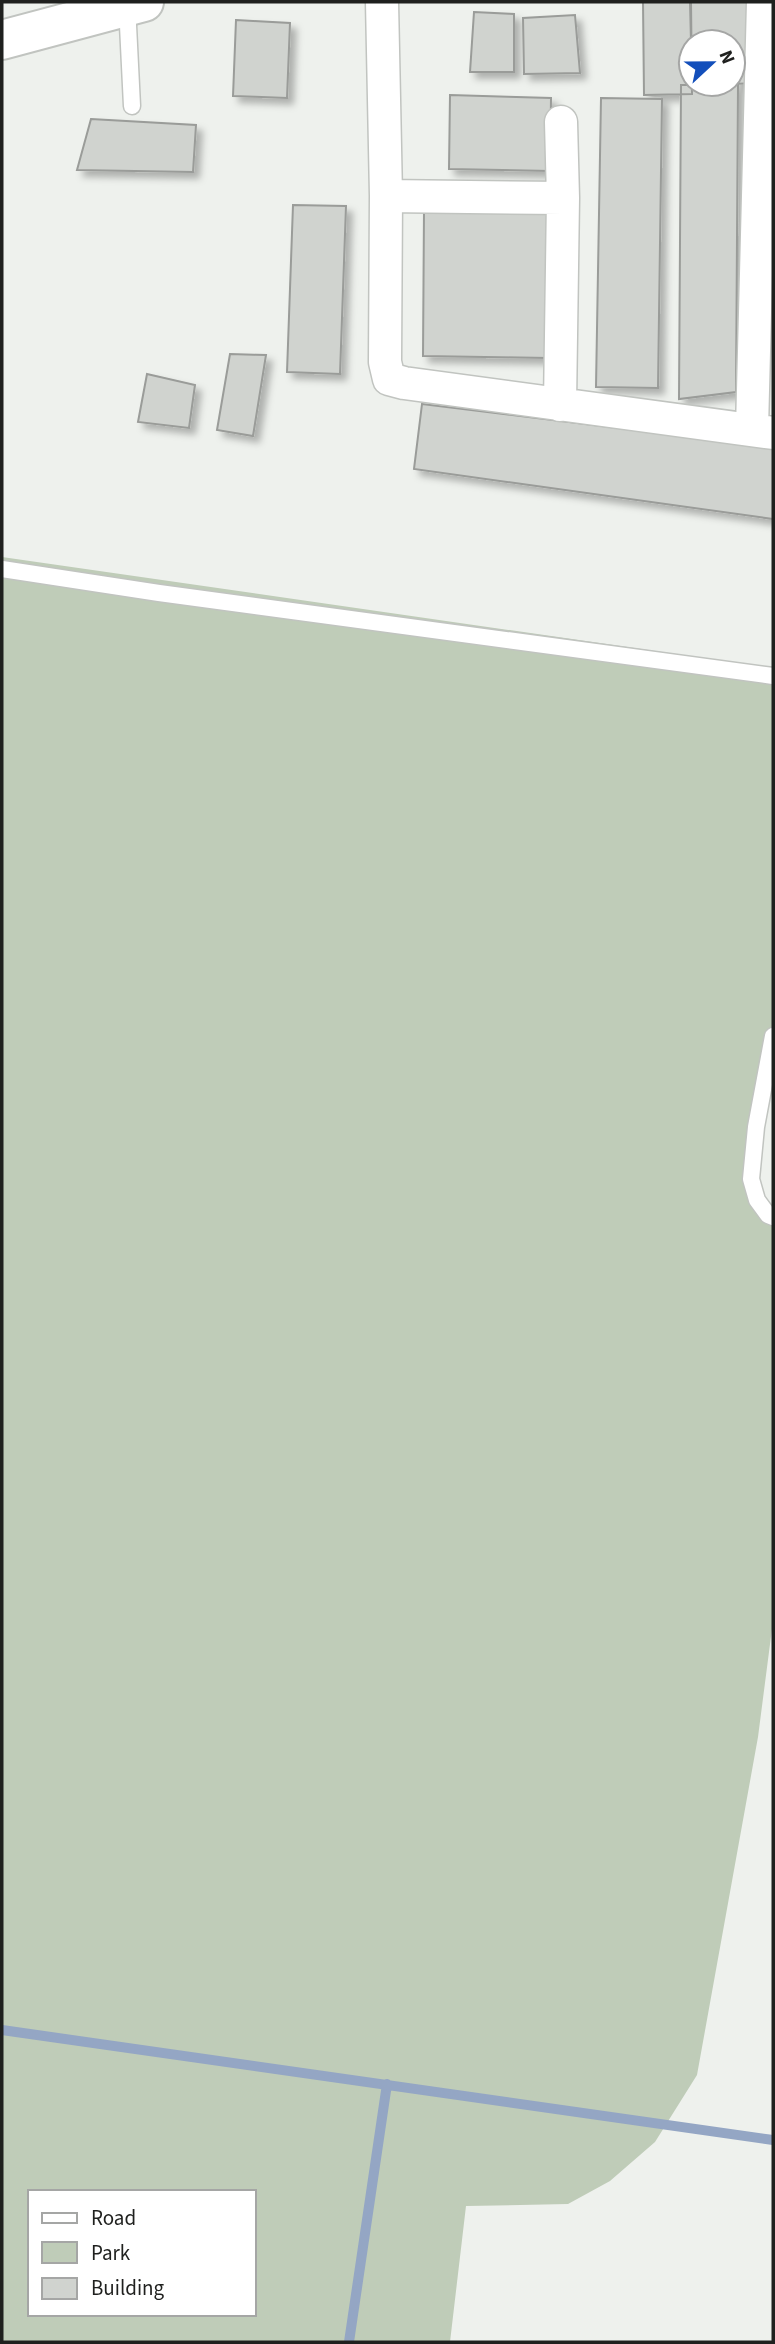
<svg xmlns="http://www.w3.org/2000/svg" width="775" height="2344" font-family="'Source Sans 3',sans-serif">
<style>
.green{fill:#bfccb8;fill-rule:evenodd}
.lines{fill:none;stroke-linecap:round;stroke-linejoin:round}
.stream{stroke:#94a6c4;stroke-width:10}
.building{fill:#d0d3cf;stroke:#9a9c99;stroke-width:2;filter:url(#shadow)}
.service-casing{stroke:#c1c4c0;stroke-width:19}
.minor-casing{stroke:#c1c4c0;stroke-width:35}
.tertiary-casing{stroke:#c1c4c0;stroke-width:42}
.service{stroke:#fff;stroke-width:16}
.minor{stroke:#fff;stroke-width:32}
.tertiary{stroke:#fff;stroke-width:38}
</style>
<defs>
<filter id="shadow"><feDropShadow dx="6" dy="6" stdDeviation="3.5" flood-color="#0004"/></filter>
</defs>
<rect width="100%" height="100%" fill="#eef1ed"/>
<path class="green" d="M2,557l771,111v387l-22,148 22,7v411l-15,116 -61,338 -42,67 -45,39 -42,23 -102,2 -16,136h-448zM30,2192h224v122h-224z"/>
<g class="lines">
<path class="stream" d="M2,2030l771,110
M349,2342l38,-258"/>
</g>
<path class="building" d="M643,2h48l1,92 -48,1z
M690,2h64l2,81 -23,1v-42h-42z
M474,12l40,2v58h-44z
M575,15l5,58 -56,1 -1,-56z
M236,20l54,3 -3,75 -54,-2z
M681,85h57l-2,307 -57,7z
M450,95l101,3 -1,73 -101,-2z
M601,98l61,1 -4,289 -62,-1z
M91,119l105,6 -3,47 -116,-2z
M293,205l53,1 -6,168 -53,-2z
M424,211l126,2 -1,145 -126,-2z
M230,354l36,1 -13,81 -36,-6z
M147,374l48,11 -6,43 -51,-6z
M422,404l351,43v72l-359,-50z"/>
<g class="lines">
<g class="service-casing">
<path id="service" d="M127,5l5,101
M2,569l157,24 614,83
M773,1036l-17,91 -5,52 6,21 11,15 5,2"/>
</g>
<g class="minor-casing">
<path id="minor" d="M382,2l4,194 -1,166 4,17 15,4 369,50
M386,196l177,2
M560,405l3,-207 -2,-76
M752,429l11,-427"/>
</g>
<g class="tertiary-casing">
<path id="tertiary" d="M2,40l142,-38"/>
</g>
<use href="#service" class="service"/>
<use href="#minor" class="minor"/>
<use href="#tertiary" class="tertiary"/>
</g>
<rect width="775" height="2344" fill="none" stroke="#1f201e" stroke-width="7"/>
<rect x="28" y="2190" width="228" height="126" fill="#ffffff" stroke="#a5a6a5" stroke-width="2"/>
<rect x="42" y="2213" width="35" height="10" fill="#ffffff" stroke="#a5a6a5" stroke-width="2"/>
<text x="91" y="2225" font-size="21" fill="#1f201e">Road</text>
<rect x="42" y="2242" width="35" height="21" fill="#bfccb8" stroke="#a5a6a5" stroke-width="2"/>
<text x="91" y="2260" font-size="21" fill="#1f201e">Park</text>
<rect x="42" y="2278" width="35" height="21" fill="#d0d3cf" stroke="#a5a6a5" stroke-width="2"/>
<text x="91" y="2295" font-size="21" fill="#1f201e">Building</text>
<g transform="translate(712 63) rotate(68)"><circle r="33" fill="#ffffff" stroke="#a5a6a5" stroke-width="2"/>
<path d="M0-5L12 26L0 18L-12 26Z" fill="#134fbb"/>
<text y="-10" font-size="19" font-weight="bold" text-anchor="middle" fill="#1f201e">N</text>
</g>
</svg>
